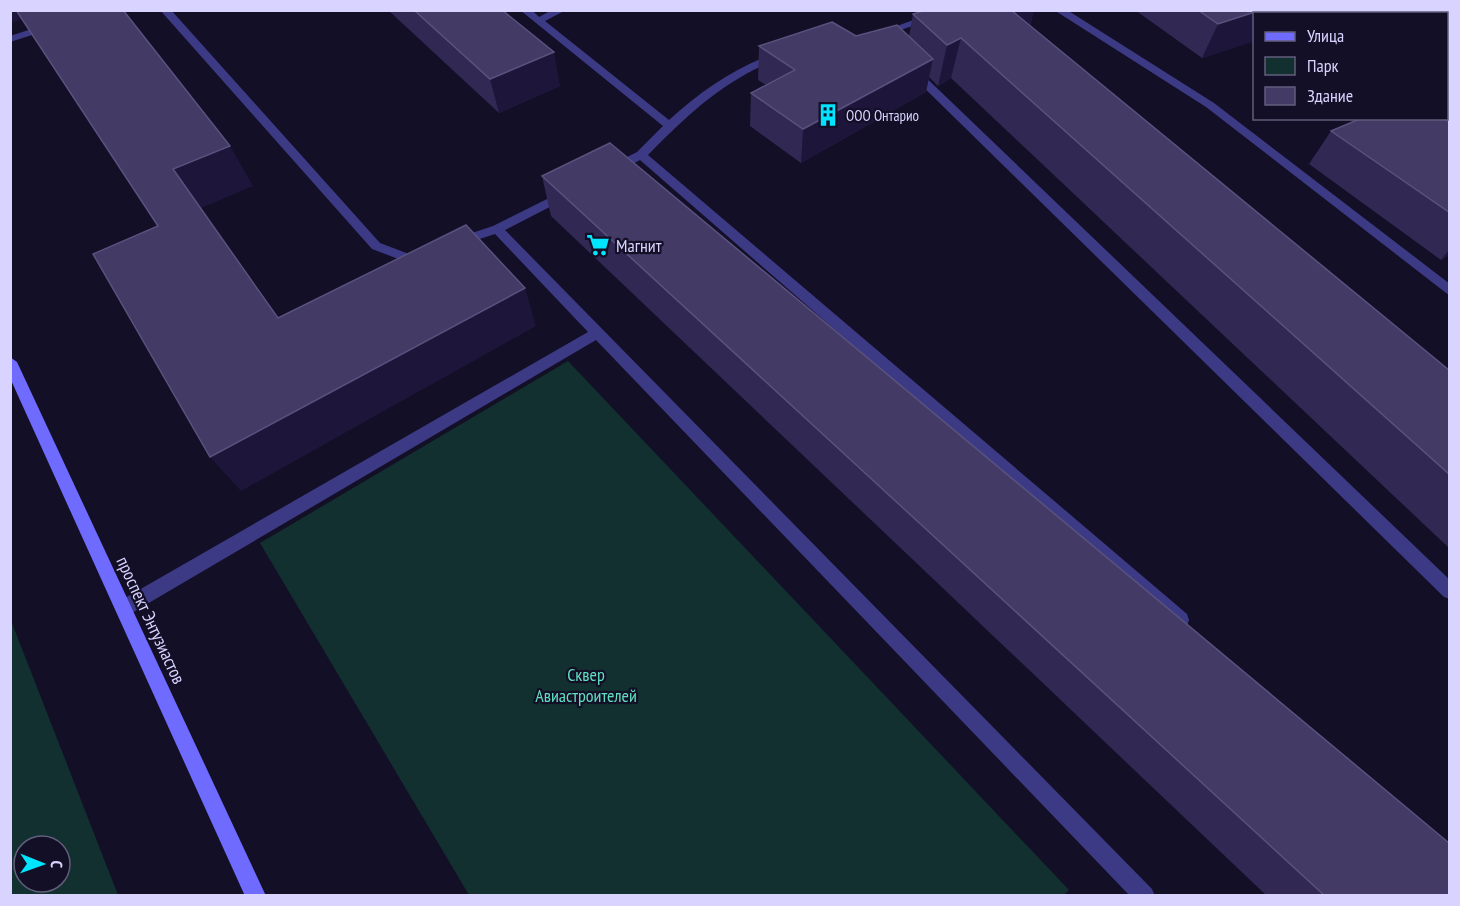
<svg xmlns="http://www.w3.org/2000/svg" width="1460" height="906" font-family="'PT Sans Narrow',sans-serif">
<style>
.green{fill:#12302f;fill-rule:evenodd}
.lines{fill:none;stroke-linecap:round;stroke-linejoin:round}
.service{fill:#3d3a85;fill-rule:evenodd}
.minor{fill:#3d3a85;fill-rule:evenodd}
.secondary{fill:#6f6bff;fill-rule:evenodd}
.tram{stroke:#00e5ff;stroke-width:1.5}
.wall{fill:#312854}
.shaded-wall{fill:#1d163a}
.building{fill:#433a66;stroke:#5a527e;stroke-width:1.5}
.labels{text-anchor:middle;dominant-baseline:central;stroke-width:4.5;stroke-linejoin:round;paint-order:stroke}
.far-poi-label{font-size:15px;fill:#d9d4ff;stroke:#130f26;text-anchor:start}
.poi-label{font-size:18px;fill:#d9d4ff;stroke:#130f26;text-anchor:start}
.street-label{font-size:18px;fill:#d9d4ff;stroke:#130f26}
.park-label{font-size:18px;fill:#5fe0c0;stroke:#130f26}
</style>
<rect width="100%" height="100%" fill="#130f26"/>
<path class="green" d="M568,361l501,529 -5,5h-595l-209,-352z
M10,618l108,277h-107zM24,846h36v36h-36z"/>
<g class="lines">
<path class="service" d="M160,10h11l209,233 29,11 12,-4 4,1v6l-16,6 -37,-14z
M520,10h12l7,7 13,-7h14l-21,11 124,99c32,-29 64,-51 104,-66h8v4c-55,20 -93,56 -133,97l539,459 2,6 -2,6 -6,2 -6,-2 -535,-466 -23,12h-8v-6l28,-14 26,-26z
M942,10h17l-73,25 -9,-2z
M1054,10h13l147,93 236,181v12l-244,-189z
M50,23l5,3 -1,2 -44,14v-6z
M909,69h8l533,511v19l-6,-2 -535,-524z
M565,190l4,1v6l-64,33 647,659 3,7h-25l-534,-556 -466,274 -6,2 -6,-2 -2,-6 2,-6 470,-270 -93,-98 -37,12 -6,-4 2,-3 39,-13z"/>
<path class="minor" d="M1393,10h12l3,4h-12z
M1446,40l4,1v7l-4,-1z"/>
<path class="secondary" d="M10,357l7,5 249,534h-21l-235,-518z"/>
<path class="tram" d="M1342,10l5,4
M1363,10l4,4
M1446,68l4,2
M1446,83l4,3"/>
</g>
<path class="wall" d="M388,10h114l58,76 -61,27z
M926,10h108l-4,16 419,344v178l-498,-470 -13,8 -9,-9 -3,15 -125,71 -51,-37 1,-33 15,-8 -8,-5 1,-34 97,-10h53l4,-22z
M1135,10h135l-1,4h-15v27l-52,17z
M1449,122v133l-8,5 -132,-96 22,-33z
M542,176l907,720h-182l-716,-680z"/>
<path class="shaded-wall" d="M10,10h22l3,5 -25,8z
M1034,10l-7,26 -16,-25z
M1261,10h9l-1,4h-15v27l-52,17 16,-34z
M961,38l-10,40 -13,8 9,-41z
M554,52l6,34 -61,27 -9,-34z
M933,59l-7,33 -125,71 2,-34z
M230,146l23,40 -54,23 -26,-40z
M1449,250v5l-8,5z
M525,288l11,38 -295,165 -31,-34z"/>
<path class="building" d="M16,10h107l107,136 -57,23 105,149 188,-93 59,63 -315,169 -117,-203 65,-28z
M414,10h88l52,42 -64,27z
M926,10h85l438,360v104l-488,-436 -14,7 -34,-31z
M1198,10h63l-43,14z
M832,22l24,14 41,-11 36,34 -130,70 -52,-36 44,-23 -36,-24z
M1362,118h82l5,4v90l-118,-81z
M610,143l839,700v53h-124l-783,-720z"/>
<defs>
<g id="building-bare" transform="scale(1.8)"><path d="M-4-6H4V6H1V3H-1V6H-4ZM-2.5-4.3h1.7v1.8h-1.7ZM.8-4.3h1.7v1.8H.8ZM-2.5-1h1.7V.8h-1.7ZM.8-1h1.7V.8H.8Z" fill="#00e5ff" stroke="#130f26" stroke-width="2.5" paint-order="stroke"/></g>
<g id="supermarket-bare" transform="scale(1.8)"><path d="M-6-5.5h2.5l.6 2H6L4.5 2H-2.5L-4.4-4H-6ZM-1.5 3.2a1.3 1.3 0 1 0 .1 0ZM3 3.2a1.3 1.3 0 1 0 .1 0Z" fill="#00e5ff" stroke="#130f26" stroke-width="2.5" paint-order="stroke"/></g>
</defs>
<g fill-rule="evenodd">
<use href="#building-bare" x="828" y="115"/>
<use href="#supermarket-bare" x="598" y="245"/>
</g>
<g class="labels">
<g class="far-poi-label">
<text x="846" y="115">ООО Онтарио</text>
</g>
<g class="poi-label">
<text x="616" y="245">Магнит</text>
</g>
<g class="street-label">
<text transform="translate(151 620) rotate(65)">проспект Энтузиастов</text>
</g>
<g class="park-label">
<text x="586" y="674">Сквер<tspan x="586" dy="21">Авиастроителей</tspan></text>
</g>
</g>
<rect width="1460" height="906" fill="none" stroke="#d9d4ff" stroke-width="24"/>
<rect x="1253" y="12" width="195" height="108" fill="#130f26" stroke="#625e7d" stroke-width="1.5"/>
<rect x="1265" y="32" width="30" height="9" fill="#6f6bff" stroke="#625e7d" stroke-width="1.5"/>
<text x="1307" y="42" font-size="18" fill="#d9d4ff">Улица</text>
<rect x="1265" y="57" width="30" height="18" fill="#12302f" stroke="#625e7d" stroke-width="1.5"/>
<text x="1307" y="72" font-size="18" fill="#d9d4ff">Парк</text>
<rect x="1265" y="87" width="30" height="18" fill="#433a66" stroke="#625e7d" stroke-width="1.5"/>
<text x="1307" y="102" font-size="18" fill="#d9d4ff">Здание</text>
<g transform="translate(42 864) rotate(91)"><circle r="28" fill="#130f26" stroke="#625e7d" stroke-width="1.5"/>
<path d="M0-4.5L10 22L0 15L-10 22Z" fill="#00e5ff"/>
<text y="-9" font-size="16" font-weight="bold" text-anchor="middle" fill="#d9d4ff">С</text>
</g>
</svg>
